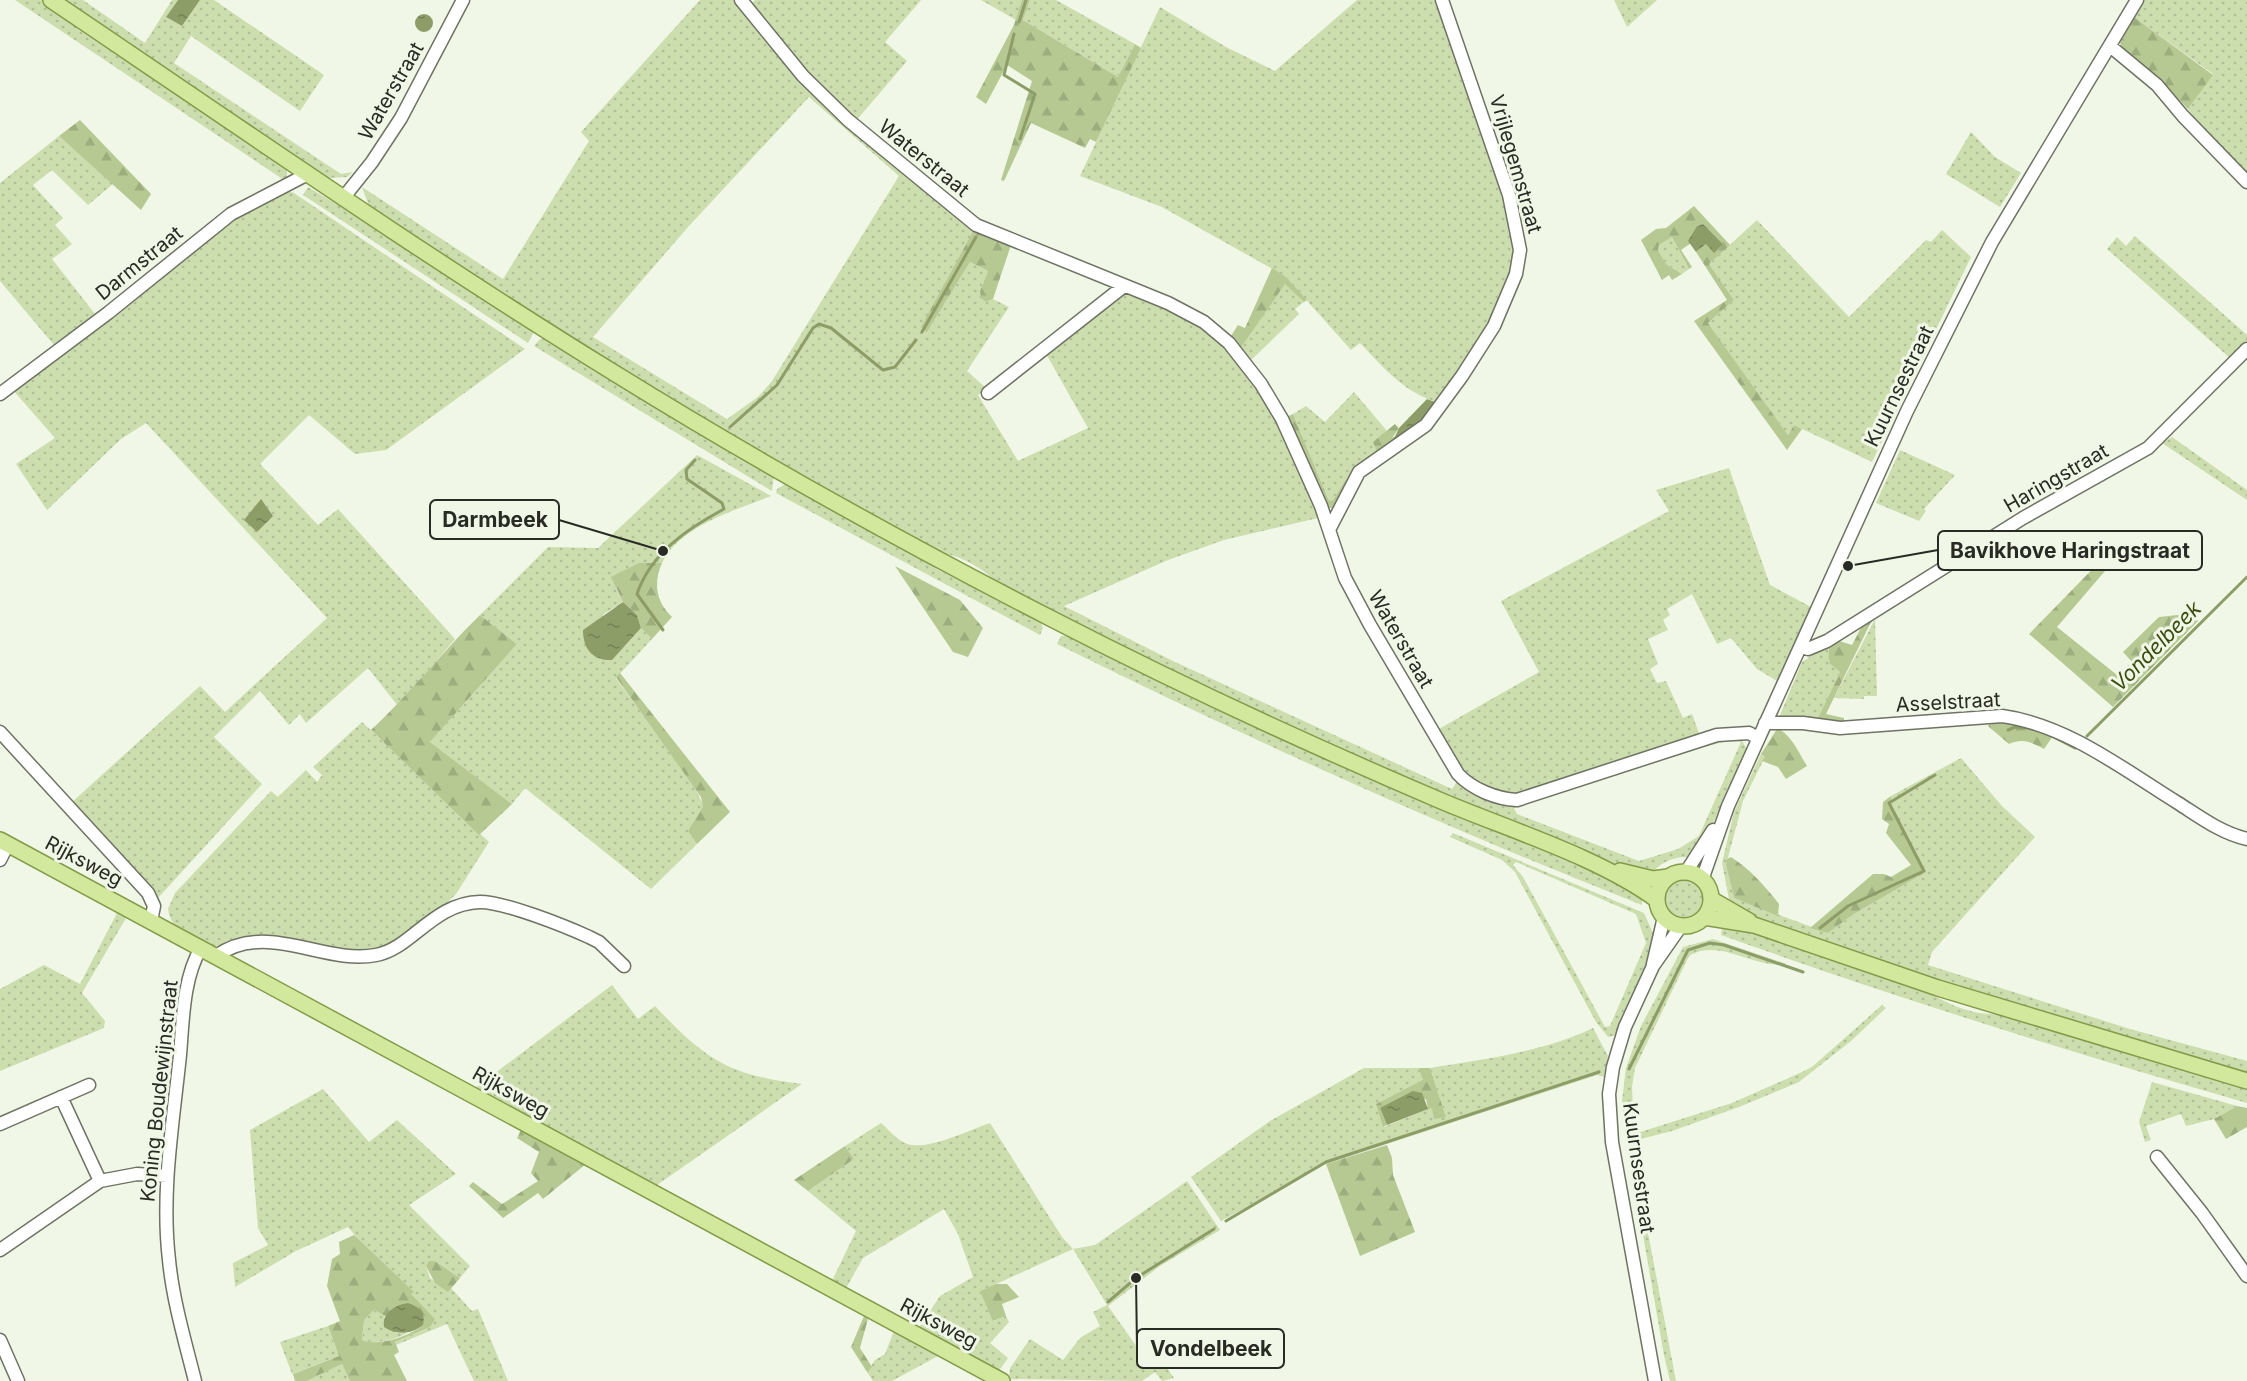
<svg xmlns="http://www.w3.org/2000/svg" width="2247" height="1381" font-family="Inter,sans-serif">
<style>
.grass{fill:url(#grass-dots);fill-rule:evenodd}
.forest{fill:url(#forest-firs);fill-rule:evenodd}
.water{fill:url(#water-ripples)}
.lines{fill:none;stroke-linecap:round;stroke-linejoin:round}
.stream{stroke:#8c9d68;stroke-width:3}
.minor-casing{stroke:#6e7364;stroke-width:15}
.major-casing{stroke:#839b48;stroke-width:18}
.minor{stroke:#fff;stroke-width:12}
.major{stroke:#d2e89d;stroke-width:15}
.labels{text-anchor:middle;dominant-baseline:central;stroke-width:6;stroke-linejoin:round;paint-order:stroke}
.street-label{font-size:20px;fill:#282a24;stroke:#f1f7e6}
.water-label{font-size:21px;font-style:italic;fill:#3c4c0f;stroke:#f1f7e6}
.leader{fill:none;stroke:#282a24;stroke-width:2}
.callout-dot{fill:#282a24;stroke:#f1f7e6;stroke-width:2}
.callout{fill:#f1f7e6;stroke:#282a24;stroke-width:2}
.callout-label{font-size:21px;text-anchor:middle;font-weight:bold;fill:#282a24}
</style>
<defs>
<pattern id="grass-dots" width="8" height="8" patternUnits="userSpaceOnUse" patternTransform="scale(1.5)"><rect width="8" height="8" fill="#ccddae"/><path d="M2 2h.1M6 6h.1" fill="none" stroke="#afbe96" stroke-width="1.8" stroke-linecap="round"/></pattern>
<pattern id="forest-firs" width="22" height="20" patternUnits="userSpaceOnUse" patternTransform="scale(1.5)"><rect width="22" height="20" fill="#b6c992"/><path d="M5 1l3.5 6h-7zM16 11l3.5 6h-7z" fill="#9cad7e"/></pattern>
<pattern id="water-ripples" width="26" height="14" patternUnits="userSpaceOnUse" patternTransform="scale(1.5)"><rect width="26" height="14" fill="#8c9d68"/><path d="M2 4q2-2 4 0t4 0M15 11q2-2 4 0t4 0" fill="none" stroke="#728055"/></pattern>
</defs>
<rect width="100%" height="100%" fill="#f1f7e6"/>
<path class="grass" d="M15,0h27l28,19 7,10 47,31 3,-3 160,110v11l-3,2z
M64,0h19l62,43 27,-43h6l-12,17 16,9 18,-26h14l110,75 -24,36 -109,-75 -17,27 167,111 12,-2 -6,5 -19,1 -192,-129 -5,-6z
M700,0h38l70,85 167,143 -48,104 43,-70 18,9 -8,20 6,11 7,-3 16,8 -42,64 19,17 -8,7 40,66 70,-33 -43,-76 81,-61 48,17 53,36 46,67 49,106 -98,23 -56,20 -104,46 109,55 279,128 5,-7 33,17 23,7 207,-69h20l7,13 -40,86 -17,21c-15,-1 -30,5 -39,17l-12,-1 -135,-51 -259,-114 -247,-124c-12,-14 -41,-31 -60,-31 -194,-110 -385,-222 -569,-347l-7,-19 141,92 86,-138 -8,-9zM809,97l90,79 -127,205 -14,16 -31,22 -134,-82 95,-110zM1733,740l8,2 -42,94 -21,13 -39,12 -122,-47 -3,-6 167,-56z
M755,0h166l-36,42 22,19 -52,61 -28,-26 -77,-91z
M981,0h41l-6,20z
M1030,0h26l79,44 -17,33 -95,-57z
M1357,0h81l62,177 15,80 -16,53 -59,93c-36,-10 -55,-34 -80,-60l-9,7 -66,-74 -123,-69 -82,-31 80,-169 66,40 49,24z
M1614,0h43l-30,27z
M2144,0h103v173l-40,-36 -19,-28 25,-35 -79,-57z
M1971,132l24,25 26,16 -21,34 -54,-33z
M59,136l54,48 -25,21 -36,-35 -19,15 30,33 -8,7 17,19 -20,15 43,55 -41,31 -54,-64v-98z
M308,187l30,18 4,-3 190,126 1,6 -5,9 -225,-148z
M285,190l9,3 231,156 -139,101 -31,4 -46,-39 -49,49 58,61 20,-16 117,130 -57,67 -30,-38 -62,55 -6,-9 -11,11 -29,-34 -46,46 48,47 -104,114 -88,-94 130,-118 25,26 102,-94 -181,-195 -25,16 -74,71 -31,-46 39,-26 -43,-49 231,-178z
M1757,220l92,97 77,-77 5,2 11,-12 29,27 -99,205 -78,-37 -6,10 -80,-112 26,-23 -25,-36z
M2135,236l112,99v6l-16,18 -124,-110 10,-12 9,9z
M1672,237l17,32 -7,5 -16,-10 -8,-14 1,-5z
M1285,283l19,19 -9,7 4,5 -50,48 -9,-13z
M546,338l228,137 -2,16 -238,-145 6,-7z
M1354,392l33,39 -13,11 4,12 -27,27 -5,-2 -13,21 -4,1 -36,-87 13,-8 19,16z
M2172,437l75,53v10l-85,-57z
M1900,450l55,25 -31,34 2,2 -7,10 -43,-18z
M697,455l74,41c-37,15 -90,29 -109,67h-23l-23,26 7,13 -21,13 23,31 16,-18 11,11 -36,39 78,107 10,22 -16,24 9,13 -46,45 -126,-101 -13,16 -82,-62 87,-98 -37,-29 68,-68 50,1z
M1729,468l41,117 41,22 -34,74 -20,-12 -26,-31 -14,6 -25,-50 -25,15 3,6 -7,5 5,10 -20,9 10,25 -8,5 7,14 9,-2 17,37 9,-4 8,22 -184,61 -42,-15 -15,-14 -22,-38 102,-58 -38,-71 168,-90 -13,-21z
M787,483l144,79 5,7 104,52 3,7 -3,7 -264,-142 1,-4z
M1875,619l2,77h-13v3l-30,-1z
M1070,635l349,164 203,82 20,15v9c-199,-78 -393,-166 -585,-261l4,-8z
M1831,643l-3,6 2,15 10,8 -23,48h-39l24,-58z
M362,722l127,120 -33,52 -21,20 -42,29 -19,9h-23l-105,-14 -34,9c-19,-9 -41,-15 -44,-38l7,-16 96,-102 7,6 28,-27 11,12 5,-7 -9,-8z
M1761,754l4,3 -22,44 -17,64 8,33 94,35 26,-19 72,-42 -35,-66v-10l70,-38 41,48 33,31 -103,115 -4,13 202,64 117,32v13l-311,-93 -186,-64 -20,-13 -8,-41 12,-51z
M1453,833l191,80 8,18 4,3 -7,21 2,2 -34,78 -9,2 -12,-15 -81,-150 -13,-12 -52,-23zM1516,862l120,52 10,29 -36,83 -5,1 -82,-150 -10,-12z
M1664 899a20 20 0 1 1 40 0a20 20 0 1 1-40 0Z
M117,913l9,5 -44,75 23,28 -1,7 -104,43v-82l44,-24 36,19z
M1723,923l206,68c16,14 49,25 70,23l248,73v16c-178,-51 -353,-106 -526,-168z
M1713,939l74,25c-32,6 -67,-27 -98,-8l-54,112 -3,19 2,47 98,-31 70,-31 10,-5 70,-62 4,3 -35,33 -52,41 -60,25 -67,24 -43,11 -4,-9 -3,-32 4,-33 15,-42 42,-79z
M612,985l26,34 17,-13c51,54 73,69 147,78l-145,101 -183,-96z
M1593,1028l15,28 -4,21 -7,-2 -271,89 -105,57 -30,-44 79,-56 94,-53h55l5,12 -48,24 8,23 48,-20 14,10 -16,-49c54,-9 113,-16 163,-40z
M2152,1082l85,24 -23,13 -28,7 -5,-12 -35,12 5,14 -6,2 -6,-20z
M323,1089l46,53 28,-22 59,54 -47,31 61,61 -10,12 -25,-17 -9,5 4,12 18,13 3,-3 21,23 6,-2 30,72h-34l-27,-57 -51,21 -1,-3 35,-15 -82,-100 -52,24 -61,36 -2,-24 35,-18 -10,-17 -8,-98z
M881,1123c8,7 19,21 31,22 21,3 58,-15 78,-22l72,114 11,12 22,-4 92,-64 33,49 -60,36 -52,40 43,61 11,-6 12,17 -12,3 -7,-9 -13,9 -133,-2 1,-11 20,-29 33,21 17,-22 20,-12 -7,-14 14,-7 -34,-56 -92,42 13,30 12,-5 3,6 -19,21 18,15 -10,14 -79,-44 21,-32 33,-19 -15,-43 -14,-25 -81,49 -18,32 -14,-7 25,-52 -48,-40 46,-32 -9,-13z
M1632,1148l44,233h-6l-6,-26 -36,-206z
M374,1310l11,6 -1,5 12,12h11c-12,7 -33,12 -45,7l2,-20z
M328,1326l11,30 -47,18 -12,-32z
M894,1331l44,25 -46,25h-19l-6,-9 8,-12 10,-6z
M342,1364l8,17h-44v-1z"/>
<path class="forest" d="M1022,0h8l-7,20 95,57 17,-33 6,4 -45,94 -6,-3 -5,9 -54,-25 -27,58 -3,-1 31,-99 -25,-16 -21,39 -10,-7 38,-72z
M2134,17l79,58 -25,34 -31,-32 -32,-25 -5,-9z
M80,120l71,74 -10,16 -82,-74z
M1694,206l36,39 -21,19 25,36 -26,23 80,112 6,-10 8,4 -15,21 -93,-129 33,-21 -31,-48 10,-8h17l-20,-20 -6,2 -8,15 2,2 -10,7 11,17 -3,2 -17,-32 -13,8 -1,5 8,14 16,10 -10,6 -3,-5 -7,5 -21,-40 15,-11 10,-1z
M975,228l36,17 -18,54 -7,3 -5,-4 -1,-7 8,-20 -18,-9 -43,70 -6,-5z
M1272,268l13,8 22,24 -3,2 -19,-18 -45,65 -9,-13 7,-11 7,3z
M1435,402l5,1 -15,21 -47,30 -5,-12 22,-18 4,4 -7,10 31,-19z
M1293,414l36,87 4,-1 13,-21 5,2 -16,28 -9,-2 -39,-90z
M2117,544l6,6 -66,77 60,48 15,-13 -9,-10 36,-35 28,-3 11,7 -85,86 -84,-73z
M639,563h23c-9,20 -6,39 10,54l-20,22 -11,-11 -4,-13 -14,-13 -12,-25z
M895,566l65,34 23,28 -15,29 -15,-5z
M1878,614l-8,10 -44,90 18,4v5l-27,-3 23,-48 -10,-8c-2,-10 -4,-17 6,-24l16,5 12,-23z
M480,615l37,29 -87,98 82,62 -33,31 -108,-105c39,-36 71,-78 109,-115z
M620,673l110,139 -33,32 -9,-13 15,-24 -2,-10 -85,-120z
M1995,719l60,14 -11,16c-13,-7 -21,-11 -35,-5l-21,-18z
M1777,729c13,3 23,26 30,37l-21,13 -8,-12 -16,-6 3,-4 -4,-3z
M1891,796v10l35,66 -72,42 -26,19 -18,-5 63,-54h11l7,3 20,-12 -25,-32 3,-9 -7,-5 1,-17z
M1731,857c20,13 34,29 48,47l-1,12 -44,-18 -8,-33 1,-6z
M1419,1068h11l16,49 -12,2 -2,-11 -4,1 -2,-10 -46,9 7,17 -4,2 -7,-23 47,-24z
M2237,1106l10,2v19l-21,12 -12,-20z
M522,1128l64,36 -43,35 -5,-6 -35,25 -34,-32 4,-4 29,22 36,-23 -7,-8 8,-21 -22,-14z
M1387,1145l5,13 1,17 22,57 -55,24 -34,-92z
M845,1146l9,13 -46,32 -14,-11z
M354,1235l60,57 -3,2 24,25 -5,8 -35,15 4,10 -5,3 13,26h-57l-8,-17 -36,17h-11l-2,-7 46,-18 -11,-30 12,-5 -13,-35 5,-27 8,-5 -1,-12zM374,1310l11,6 38,9c-13,11 -44,22 -61,15l2,-20z
M429,1261h6l25,17 -12,14 -13,-9 -9,-17z
M996,1284h11l12,13 -17,7 4,12 -13,5 -13,-30z
M864,1316l4,3 -8,29 12,19 -5,5 -16,-25z"/>
<path class="water" d="M178,0h22l-18,26 -16,-9z
M415 23a9 9 0 1 1 18 0a9 9 0 1 1-18 0Z
M1703,224l20,20 -9,9 -8,-9 -10,8 -8,-11 9,-15z
M1427,399l8,3 -19,25 -23,14 6,-13z
M261,499l12,17 -16,16 -13,-12z
M623,602l14,13 4,13 -29,32c-20,1 -29,-12 -29,-30z
M1413,1091l9,2 6,16 -41,16 -7,-17z
M408,1303c11,4 18,9 15,22 -11,9 -26,11 -39,2 -2,-14 11,-22 24,-24z"/>
<g class="lines">
<path class="stream" d="M1019,22l7,-22
M1014,34l-10,41 31,19 -15,45
M922,332l54,-95
M730,427l47,-42 36,-57 6,-4 12,4 52,42 12,-3 21,-27
M663,630l-26,-36c14,-41 50,-65 87,-85l-2,-6 -35,-24 -1,-9 9,-10
M2008,730l7,-3 14,1
M2050,735l25,13
M2087,736l160,-159
M1820,928l28,-22 76,-35 -35,-68 46,-28
M1629,1069l59,-119 22,-7 14,2 79,27
M1226,1221l100,-59 273,-90
M1108,1302l28,-24 78,-49"/>
<g class="minor-casing">
<path id="minor" d="M741,0l62,76 45,44 128,105 192,78 36,19 25,21 32,41 21,35 39,87 24,72 25,47 88,149c14,15 38,25 59,26l200,-65 32,-2 9,5
M2110,46l47,39 26,31 64,66
M344,197l28,-35 29,-44 62,-118
M988,393l136,-107
M0,394l108,-81 123,-99 71,-37 4,-5
M1330,528l29,-56 67,-47 36,-49 32,-50 22,-52 4,-24 -11,-55 -67,-195
M1802,647l6,2 19,-8 196,-123 125,-70 99,-99
M1765,723h38l37,5 162,-12c65,9 121,53 176,87 22,14 43,30 69,36
M0,732l148,161 6,13 -3,15
M0,860l8,-16
M1686,872l27,-42
M1702,880l26,-74 179,-395 85,-169 145,-242
M216,956c51,-36 107,9 160,-1 35,-6 57,-52 104,-53 25,0 85,24 109,35l10,5 25,24
M1653,964l11,-47
M61,1097l39,84
M0,1124l89,-39
M2157,1157l45,56 45,63
M0,1250l100,-69 37,-7 30,2
M0,1340l18,41
M195,1381c-10,-40 -22,-80 -26,-121 -8,-68 4,-137 11,-205 3,-35 3,-77 21,-107
M1655,1381l-43,-239 -3,-48 4,-27 12,-40 28,-61 28,-40"/>
</g>
<g class="major-casing">
<path id="major" d="M51,0c187,126 373,256 565,374 142,88 288,169 436,245 126,65 256,125 387,181 68,29 160,57 218,100
M0,840l1002,541
M1620,871l33,8 15,-2
M1657 899a27 27 0 1 1 54 0a27 27 0 1 1-54 0Z
M1711,899l38,22
M1704,917l50,8 184,63 309,93"/>
</g>
<use href="#minor" class="minor"/>
<use href="#major" class="major"/>
</g>
<g class="labels">
<g class="street-label">
<text transform="translate(391 91) rotate(-60)">Waterstraat</text>
<text transform="translate(924 158) rotate(39)">Waterstraat</text>
<text transform="translate(1516 164) rotate(74)">Vrijlegemstraat</text>
<text transform="translate(139 263) rotate(-39)">Darmstraat</text>
<text transform="translate(1899 386) rotate(-64)">Kuurnsestraat</text>
<text transform="translate(2056 478) rotate(-30)">Haringstraat</text>
<text transform="translate(1401 639) rotate(60)">Waterstraat</text>
<text transform="translate(1948 702) rotate(-3)">Asselstraat</text>
<text transform="translate(84 861) rotate(28)">Rijksweg</text>
<text transform="translate(159 1091) rotate(-84)">Koning Boudewijnstraat</text>
<text transform="translate(511 1092) rotate(29)">Rijksweg</text>
<text transform="translate(1639 1168) rotate(82)">Kuurnsestraat</text>
<text transform="translate(939 1323) rotate(28)">Rijksweg</text>
</g>
<g class="water-label">
<text transform="translate(2156 646) rotate(-45)">Vondelbeek</text>
</g>
</g>
<path class="leader" d="M663 551L559 520M1848 566L1938 550M1136 1278L1137 1348"/>
<g class="callout-dot">
<circle cx="663" cy="551" r="6"/>
<circle cx="1848" cy="566" r="6"/>
<circle cx="1136" cy="1278" r="6"/>
</g>
<g class="callout">
<rect x="430" y="500" width="129" height="39" rx="6"/>
<rect x="1938" y="531" width="264" height="39" rx="6"/>
<rect x="1137" y="1329" width="147" height="39" rx="6"/>
</g>
<g class="callout-label">
<text x="495" y="527">Darmbeek</text>
<text x="2070" y="558">Bavikhove Haringstraat</text>
<text x="1211" y="1356">Vondelbeek</text>
</g>
</svg>
